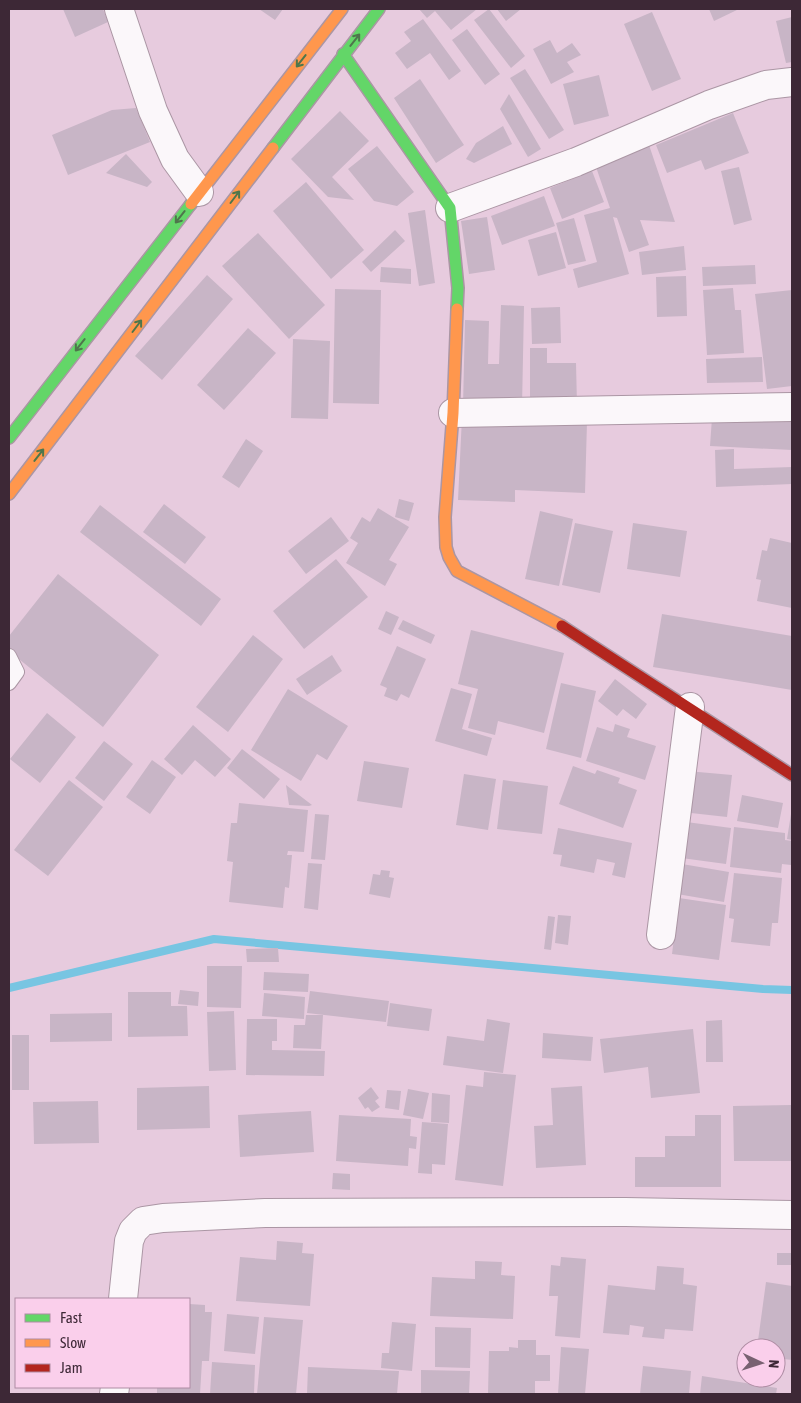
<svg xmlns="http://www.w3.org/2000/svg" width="801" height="1403" font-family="'Asap Condensed',sans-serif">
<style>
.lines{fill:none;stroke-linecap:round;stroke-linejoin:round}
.stream{stroke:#78c5e2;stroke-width:8}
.building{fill:#c8b5c6}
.lane-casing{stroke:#ab96a4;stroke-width:16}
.street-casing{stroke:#ab96a4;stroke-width:30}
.fast-casing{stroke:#ab96a4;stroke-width:14}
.slow-casing{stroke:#ab96a4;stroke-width:14}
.jam-casing{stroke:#ab96a4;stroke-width:14}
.lane{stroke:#fbf7fa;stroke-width:14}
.street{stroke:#fbf7fa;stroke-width:28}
.fast{stroke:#63d668;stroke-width:11}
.slow{stroke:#ff974d;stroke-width:11}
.jam{stroke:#b3261e;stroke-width:11}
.oneway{stroke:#4e764c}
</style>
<rect width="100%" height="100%" fill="#e7cbde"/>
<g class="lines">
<path class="stream" d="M9,988l205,-49 549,50 29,1"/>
</g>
<path class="building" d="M63,9h40l5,13 -33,15z
M259,9h24l-8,11z
M419,9h58l-26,21 -16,-19 -8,7z
M489,9l36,47 -14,12 -37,-48z
M497,9h24l-15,12z
M709,9h30l-25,12z
M652,12l29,67 -29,12 -28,-67z
M792,17v45l-6,1 -10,-42z
M423,19l38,52 -12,9 -19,-27 -23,16 -12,-16 16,-12 -7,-9z
M467,29l33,45 -15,11 -33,-45z
M550,40l7,13 15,-10 9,12 -14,7 7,10 -23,12 -18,-35z
M525,69l39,61 -15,9 -39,-61z
M599,75l10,41 -35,9 -11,-41z
M420,79l44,66 -28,18 -42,-65z
M509,94l32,55 -13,8 -28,-48z
M136,108l14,34 -82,33 -16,-40 60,-25z
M340,111l29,30 -37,36 22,23 -26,-3 -37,-38z
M733,113l16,40 -44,17 -4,-10 -34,13 -11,-28z
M503,126l9,18 -38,19 -8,-4 10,-16z
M649,145l26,77 -35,-2 9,25 -20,7 -12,-34 -4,-1 16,57 -51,14 -5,-19 24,-7 -13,-47 26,-7 -15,-44z
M377,146l37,46 -17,14 -23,-5 -26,-32z
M126,154l26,28 -5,5 -41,-14z
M739,167l13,53 -18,5 -13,-54z
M592,171l12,31 -42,17 -12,-31z
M306,182l58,68 -33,29 -58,-68z
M544,196l11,30 -53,19 -11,-29z
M425,210l10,73 -16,3 -11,-73z
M487,217l8,53 -26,4 -8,-53z
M574,218l12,43 -18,4 -12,-42z
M395,230l10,11 -34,31 -9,-10z
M556,232l10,36 -28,8 -10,-36z
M258,233l67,72 -36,34 -67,-73z
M684,246l2,24 -44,5 -3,-23z
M755,265l1,19 -53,2 -1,-19z
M381,267l30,2v15l-31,-2z
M207,275l26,24 -71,81 -27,-24z
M686,276l1,40 -30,1 -1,-40z
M733,288l2,22h6l3,43 -37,2 -4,-65z
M335,289l46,1 -2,114 -46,-1z
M792,290v96l-25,3 -12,-95z
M501,305l23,1 -2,101 -59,-1 2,-86 24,1 -1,43h11z
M560,307l1,36 -29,1 -1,-36z
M248,328l28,25 -52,57 -27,-25z
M293,339l37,2 -2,78 -37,-1z
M530,348h17v15h29l1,42h-47z
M762,357l1,25 -56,1 -1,-24z
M462,417l125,5 -2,71 -70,-3v12l-57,-2z
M712,418l80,4v28l-82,-4z
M246,439l17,12 -24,37 -17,-11z
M734,449v20l58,-2v17l-76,3 -1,-37z
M399,499l15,4 -5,18 -14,-4z
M164,504l42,33 -21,27 -42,-32z
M100,505l121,94 -20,27 -121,-94z
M378,508l31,19 -20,33 8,4 -12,22 -39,-23 12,-20 -8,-5 12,-21 8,5z
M540,511l33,8 -14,67 -34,-7z
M331,517l18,24 -43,33 -18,-23z
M575,523l38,8 -13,62 -38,-8z
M633,523l54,8 -7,46 -53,-8z
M770,538l22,5v65l-35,-7 4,-21 -5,-1 6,-29 5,1z
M336,559l32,38 -64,52 -31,-38z
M58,574l101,81 -56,72 -94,-76v-15z
M386,611l13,6 -8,18 -13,-6z
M662,614l130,22v54l-139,-23z
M403,620l32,15 -4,9 -33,-15z
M471,630l93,23 -20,80 -46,-12 -3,14 -27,-7 10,-39 -20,-5z
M253,635l30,24 -55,73 -32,-25z
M397,646l29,13 -17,39 -8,-4 -4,7 -13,-5 3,-8 -7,-3z
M332,655l10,16 -35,24 -11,-16z
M615,679l32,25 -11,15 -13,-10 -6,7 -19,-15z
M561,683l35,8 -15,67 -35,-9z
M451,688l21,6 -10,35 30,9 -5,18 -52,-15z
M288,689l60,37 -21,34 -10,-6 -16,27 -50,-31z
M47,713l29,24 -36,46 -30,-24z
M615,724l15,5 -3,8 29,9 -11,34 -59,-19 11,-34 16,5z
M193,725l38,34 -16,18 -20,-17 -13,15 -18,-16z
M104,741l29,23 -29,37 -29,-23z
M242,749l38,30 -16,20 -37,-31z
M152,760l24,17 -26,37 -24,-17z
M364,761l45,7 -7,40 -45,-7z
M573,766l22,8 2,-4 23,8 -2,5 19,7 -14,38 -64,-24z
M687,771l45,4 -5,42 -45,-5z
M464,774l32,5 -8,51 -32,-5z
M69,780l34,27 -55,69 -34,-26z
M503,780l45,6 -6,48 -45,-5z
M286,785l26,20 -3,1 -20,-1z
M742,795l41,8 -5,25 -41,-7z
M239,803l69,7 -4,42 -16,-1 -1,4h5l-3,33 -4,-1 -2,21 -54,-6 4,-40 -6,-1 4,-38h6z
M315,814l14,1 -4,45 -14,-1z
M791,814h1v26l-5,-1z
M679,821l52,7 -5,36 -52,-7z
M734,827l51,6v7l7,1 -1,24 -9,-1 -1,9 -51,-6z
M558,828l74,15 -7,35 -13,-3 3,-12 -18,-4 -3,14 -34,-7 2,-11 -9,-1z
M308,863l14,1 -4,46 -14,-2z
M682,864l47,8 -5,30 -47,-8z
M381,870l9,1 -1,6 5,1 -4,20 -21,-4 4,-20 7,1z
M734,873l48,5 -4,45h-6l-2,23 -39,-4 3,-23 -5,-1z
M679,898l47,7 -7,55 -47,-6z
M558,915l13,1 -3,29 -13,-2z
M548,916l7,1 -4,33 -7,-1z
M278,948l1,14h-32l-1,-13z
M207,966h35l-1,42 -34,-1z
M264,972l45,2 -1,18 -45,-2z
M180,990l19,2 -1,14 -20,-2z
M310,991l79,10 -3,21 -79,-9z
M128,992h43v14h16l1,30 -60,1z
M264,993l41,4 -1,22 -42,-3z
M390,1003l42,6 -3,22 -42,-5z
M234,1011l2,59 -27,1 -2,-59z
M112,1013v28l-62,1v-28z
M306,1015h17l-2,34 -28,-1 1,-23h11z
M247,1019h30v22h-5v9l53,1 -1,25 -78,-1z
M487,1019l23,4 -7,50 -60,-8 4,-29 37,5z
M722,1020l1,42h-17v-41z
M693,1029l7,64 -49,5 -3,-31 -44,6 -4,-34z
M543,1033l50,4 -2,24 -49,-3z
M12,1035h17v55h-17z
M484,1072l32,3 -13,111 -48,-6 11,-95 17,2z
M209,1086l1,42 -73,2v-42z
M582,1086l4,79 -50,3 -2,-42 19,-1 -2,-37z
M371,1087l8,11 -4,3 5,6 -8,5 -4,-5 -3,2 -7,-11z
M408,1089l21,4 -6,26 -20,-4z
M387,1090l14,1 -2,19 -14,-2z
M432,1093l18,2 -1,28 -18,-1z
M98,1101l1,42 -65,1 -1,-42z
M792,1105v56h-58l-1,-55z
M311,1111l3,41 -74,5 -2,-42z
M339,1115l72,4 -1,17 7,1 -1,12 -7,-1 -1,18 -72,-5z
M695,1115h26v72h-86v-30h30v-21h30z
M422,1122l26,2 -3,41 -13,-1v10l-14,-1z
M333,1173l17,1v16l-18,-1z
M277,1241l26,2 -1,10 12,1 -4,52 -74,-5 4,-44 36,3z
M777,1253h15v12h-15z
M561,1257l25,2 -6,79 -25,-2 3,-40h-9l2,-31 9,1z
M475,1261l27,1 -1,13 14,1 -2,43 -83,-3 2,-39 43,2z
M657,1266l27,2 -1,16 14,2 -4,45 -28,-2 -1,10 -22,-2 2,-10 -14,-2 -1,10 -26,-2 5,-48 47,5z
M766,1282l26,4v74l-16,-2v-10h-19z
M189,1304l16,1v7h7l-3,49h-7l-2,33h-43v-7h32z
M227,1314l32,3 -4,37 -31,-3z
M264,1317l39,3 -7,74h-39z
M392,1322l24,2 -4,47 -31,-3 1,-15h7z
M435,1327l36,1 -1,40 -35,-1z
M518,1340h18v15h14v26h-15v13h-47l1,-43h20v-4l9,1z
M561,1347l28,2 -4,45h-27z
M212,1362l43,3 -1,29h-44z
M643,1366l48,5 -2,23h-49z
M308,1367l91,4 -2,23h-90z
M421,1370l49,1 -1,23h-48z
M702,1376l75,12 -1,6h-76z"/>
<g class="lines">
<g class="lane-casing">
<path id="lane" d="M9,656l8,16 -8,11"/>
</g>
<g class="street-casing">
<path id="street" d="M119,9l34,102 22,48 24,33
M450,208l126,-46 133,-57 57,-20 26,-3
M453,413l339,-6
M661,935l29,-228
M123,1299l6,-58 4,-10 10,-10 20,-3 102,-5 360,-1 167,3
M114,1394l1,-7"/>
</g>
<g class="fast-casing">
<path id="fast" d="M343,54l107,154 8,80 -1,21
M273,148l106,-139
M9,438l182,-234"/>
</g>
<g class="slow-casing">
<path id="slow" d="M191,204l151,-195
M457,309l-4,104 -8,104 1,30 3,10 8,14 105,55
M9,494l264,-346"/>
</g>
<g class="jam-casing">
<path id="jam" d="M562,626l230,149"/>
</g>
<use href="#lane" class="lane"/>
<use href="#street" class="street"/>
<use href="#fast" class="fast"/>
<use href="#slow" class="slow"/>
<use href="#jam" class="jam"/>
</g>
<defs><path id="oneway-shaft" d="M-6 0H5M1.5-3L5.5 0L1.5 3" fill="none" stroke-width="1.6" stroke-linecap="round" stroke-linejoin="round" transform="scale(1.25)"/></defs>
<g class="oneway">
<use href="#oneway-shaft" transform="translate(355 40) rotate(-52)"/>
<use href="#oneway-shaft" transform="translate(301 61) rotate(128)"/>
<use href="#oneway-shaft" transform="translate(235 197) rotate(-53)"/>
<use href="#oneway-shaft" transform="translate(180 217) rotate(128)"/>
<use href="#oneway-shaft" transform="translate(137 326) rotate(-53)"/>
<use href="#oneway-shaft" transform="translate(80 345) rotate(128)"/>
<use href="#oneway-shaft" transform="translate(39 455) rotate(-52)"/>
</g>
<rect width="801" height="1403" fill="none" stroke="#3d2836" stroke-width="20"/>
<rect x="15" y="1298" width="175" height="90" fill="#facfeb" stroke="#ae8ca3"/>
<rect x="25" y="1314" width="25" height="8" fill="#63d668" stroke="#ae8ca3"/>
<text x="60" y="1323" font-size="15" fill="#3d2836">Fast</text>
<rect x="25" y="1339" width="25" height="8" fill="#ff974d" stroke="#ae8ca3"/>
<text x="60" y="1348" font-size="15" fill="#3d2836">Slow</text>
<rect x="25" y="1364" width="25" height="8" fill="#b3261e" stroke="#ae8ca3"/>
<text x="60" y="1373" font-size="15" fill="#3d2836">Jam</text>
<g transform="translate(761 1363) rotate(94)"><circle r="24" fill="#facfeb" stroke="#ae8ca3"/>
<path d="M0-4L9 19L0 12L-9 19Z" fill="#786171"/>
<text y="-8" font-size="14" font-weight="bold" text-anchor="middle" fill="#3d2836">N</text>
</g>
</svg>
